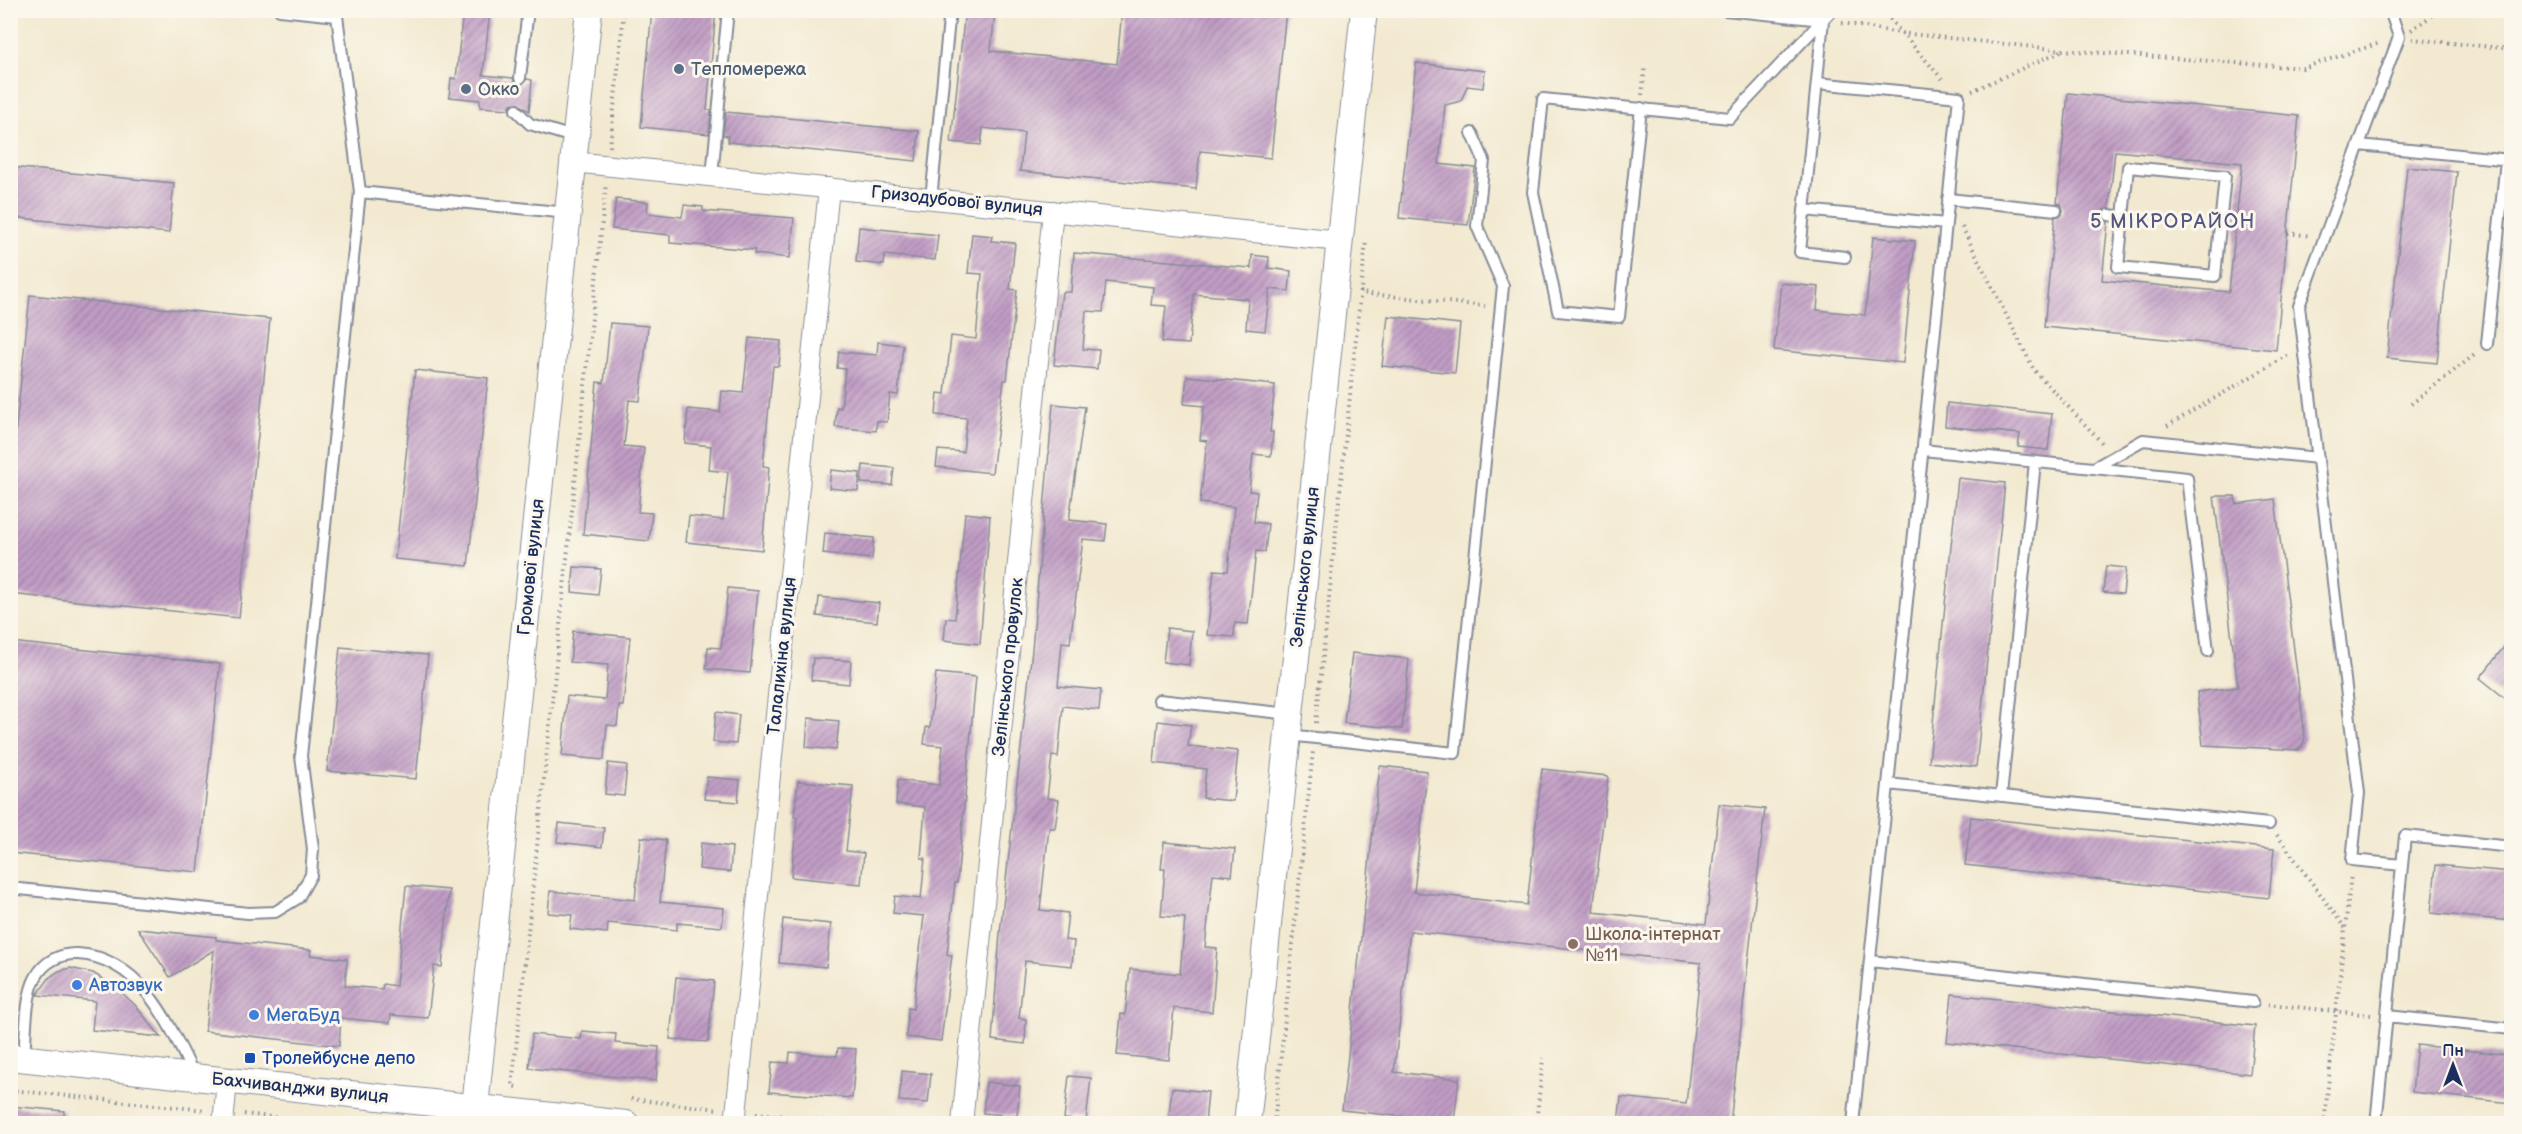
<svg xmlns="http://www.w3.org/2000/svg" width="2522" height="1134" font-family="'Balsamiq Sans',sans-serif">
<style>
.building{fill:url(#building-hatch);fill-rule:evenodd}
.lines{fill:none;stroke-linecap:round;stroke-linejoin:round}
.service-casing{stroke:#868c97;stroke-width:14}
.minor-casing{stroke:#868c97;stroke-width:22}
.tertiary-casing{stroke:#868c97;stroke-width:28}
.path{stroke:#868c97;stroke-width:4;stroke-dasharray:1.5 4.5;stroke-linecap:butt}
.service{stroke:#fff;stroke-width:10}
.minor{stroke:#fff;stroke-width:20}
.tertiary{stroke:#fff;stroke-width:26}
.service-dot{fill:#5c6f8a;stroke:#fbf7ec;stroke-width:2}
.education-dot{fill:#8d6e63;stroke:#fbf7ec;stroke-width:2}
.shop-dot{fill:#3f7fe0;stroke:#fbf7ec;stroke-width:2}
.transit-dot{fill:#1a4fb4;stroke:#fbf7ec;stroke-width:2}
.labels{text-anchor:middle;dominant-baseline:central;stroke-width:6;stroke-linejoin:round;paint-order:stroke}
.service-label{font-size:18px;fill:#4e5e75;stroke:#fbf7ec;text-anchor:start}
.street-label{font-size:18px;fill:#1b2f5e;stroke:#fbf7ec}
.education-label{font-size:18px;fill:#785e54;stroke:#fbf7ec;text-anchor:start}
.shop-label{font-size:18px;fill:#366cbe;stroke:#fbf7ec;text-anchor:start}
.transit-label{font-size:18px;fill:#164399;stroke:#fbf7ec;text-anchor:start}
.neighbourhood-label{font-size:20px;letter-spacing:1.5px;fill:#555682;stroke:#fbf7ec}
</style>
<defs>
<pattern id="building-hatch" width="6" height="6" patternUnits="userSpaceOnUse" patternTransform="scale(1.5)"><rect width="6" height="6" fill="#c19dc5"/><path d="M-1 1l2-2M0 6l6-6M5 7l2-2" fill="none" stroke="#9c80a3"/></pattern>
</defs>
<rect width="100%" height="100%" fill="#fbf7ec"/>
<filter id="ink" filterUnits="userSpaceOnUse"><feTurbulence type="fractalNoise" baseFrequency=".0167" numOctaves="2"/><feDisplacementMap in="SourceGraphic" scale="12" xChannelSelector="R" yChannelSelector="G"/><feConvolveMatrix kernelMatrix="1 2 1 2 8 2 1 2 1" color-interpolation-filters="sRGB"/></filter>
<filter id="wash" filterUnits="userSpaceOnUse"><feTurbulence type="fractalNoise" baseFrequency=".008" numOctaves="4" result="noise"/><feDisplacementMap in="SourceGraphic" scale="24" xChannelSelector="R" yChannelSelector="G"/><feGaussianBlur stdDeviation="1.35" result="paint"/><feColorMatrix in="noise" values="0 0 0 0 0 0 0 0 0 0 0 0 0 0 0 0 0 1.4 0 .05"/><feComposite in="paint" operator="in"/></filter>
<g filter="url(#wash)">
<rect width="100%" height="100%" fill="#f2e9d0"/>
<g id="blocks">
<path class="building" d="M463,10h27l-7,65 30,3 2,6 5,1 7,-6 5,1 -3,31 -12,-8 -6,1 -2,5 -29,-2v-7l-31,-3 2,-19 5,1z
M652,10h64l-9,100h4l-2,24 -68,-7z
M965,10h30l-4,41 126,13 5,-54h164l-15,148 -71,-7 -4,38 -176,-18 4,-38 -41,-5 -2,17 -30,-3z
M1416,63l69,8 -2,17 -16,-2 -6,15 -16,4 -6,59 36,4 -7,57 -69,-7z
M2068,93l231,23 -23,234 -232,-23 11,-110 7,-2 1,-5 -2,-6 -4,-1zM2115,151l127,12 -13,129 -127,-12 6,-58 -4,-2 -2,-5 2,-5 5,-2z
M726,112l193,19 -3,30 -188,-19v-6l-5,-1z
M10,167l164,16 -5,50 -159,-16z
M2407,167l50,5 -20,191 -50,-5z
M616,199l32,3 -1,11 35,4 2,-12 19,2v4l91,7 -4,40 -36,-4 1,-4 -85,-7v-8l-58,-6z
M859,227l79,8 -3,25 -50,-5 -1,10 -28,-3z
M972,234l20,2 -1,5 24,2 -5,46 7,1 -10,90h-3l-12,93 -56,-6 2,-17 25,2 4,-34 -31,-3 2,-22 7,1 6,-58 25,3 6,-65 -14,-1z
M1873,237l42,4 -12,122 -129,-13 7,-67 38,4 -2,23 48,5z
M1074,253l177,15 1,-13 17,2 -1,11 23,3 -2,20 -19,-2 -5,42 -19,-2 2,-30 -54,-5 -5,50 -27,-2 4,-36 -15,-1 2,-18 -47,-5 -3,30 -17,-1 -3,38 16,1 -2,19 -43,-4 8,-73h9z
M30,295l240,24 -31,299 -229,-24v-110z
M1388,316l72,8 -5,49 -73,-7z
M610,323l38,3 -8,75 -11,-1 -5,46 20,2 -6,64 14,1 -3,28 -66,-7 14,-152 7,1z
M749,338l32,3 -2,25h-6l-10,100 6,1 -7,83 -76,-8 3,-26 34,4 5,-48 -19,-2 2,-24 -26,-3 3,-34 32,3 2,-21 21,2z
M878,342l25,3 -5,50 -8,-1 -3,28 -10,-1 -1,10 -41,-4 2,-20 4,1 4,-39 -8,-1 2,-16 38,3z
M415,370l73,8 -20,188 -73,-7z
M1187,376l88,9 -5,47h3l-2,24 -18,-2 -4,37 8,1 -3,30 14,2 -3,28 -9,-1 -8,73 -13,-1 -1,14 -27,-2 7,-65 14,1 6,-64 -34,-4 7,-62 -7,-1 4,-34 -20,-2z
M1947,403l105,11 -4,36 -30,-3 2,-13 -75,-8z
M1053,404l32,3 -16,113 38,4 -2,17 -22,-2 -13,104 -8,-1 -4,44 43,4 -2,20 -36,-4 -5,51 -6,-1 -5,42 12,2 -4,28h-6l-9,82 28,3 -3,27 9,1 -2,25 -47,-5 -6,57 7,1 -1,25 -33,-4 8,-107 32,-283z
M863,465l31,3 -2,17 -31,-2z
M831,470l29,3 -2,18 -29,-3z
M1958,478l47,5 -29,284 -47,-5z
M2214,496h21l1,8 39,-5 30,238 -3,10 -4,3 -95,-5 -6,-53 41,-5z
M965,513l25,3 -10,128 -36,-4 2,-22 9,1z
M825,533l49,5 -2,21 -49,-5z
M2106,566l20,2 -3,26 -20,-2z
M574,567l27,2 -3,26 -26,-3z
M728,588l30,3 -8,82 -44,-4 2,-22 13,1z
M819,597l60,6 -2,19 -60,-6z
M1167,628l25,3 -3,34 -26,-3z
M573,631l57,6 -7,69h-4l-2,20 -10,-1 -3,35 -42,-4 5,-60 38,4 3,-35 -38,-3z
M2511,638v65l-31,-25z
M10,642l210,22 -22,208 -188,-19z
M340,647l88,8 -12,124 -89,-8z
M1352,653l57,6 -7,70 -58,-6z
M813,658l38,3 -2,23 -38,-4z
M936,673l40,4 -19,206h-2l-8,72h5l-11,86 -35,-4 2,-29 5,1 11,-93 -31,-3 2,-17 26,3 4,-41h-4l4,-51 -29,-3 2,-24 41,5 4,-39 -19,-2 2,-17 4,1z
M716,712l23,3 -3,29 -23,-2z
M808,718l31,3 -3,29 -30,-3z
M1158,721l33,4 -3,21 50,5 -5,50 -30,-3 3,-29 -52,-6z
M608,763l19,2 -3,31 -19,-2z
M1380,766l47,5 -13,121 113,13 15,-136 66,7 -15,136 113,12 13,-120 46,5 -35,315h-112l3,-27 65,7 15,-141 -291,-32 -16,141 65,7 -5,43 -112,-12z
M707,777l33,3 -2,22 -34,-3z
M798,781l55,5 -7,65 18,2 -3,31 -70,-7 6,-60h-3z
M1971,817l303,32 -5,49 -304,-33z
M559,823l45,5 -2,19 -45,-5z
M641,837l25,3 -6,62 64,6 -2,19 -45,-4v7l-69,-7 -1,10 -37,-4 2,-14 -24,-2 2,-22 85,9z
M1164,842l71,7 -3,27 -19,-2 -8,73 12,1 -5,64 -38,-4 -5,52 -52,-5 4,-41 4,1 5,-46 50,5 5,-56 -24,-2 4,-47h-4z
M701,843l31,4 -2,25 -31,-3z
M2436,865l75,7v49l-80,-8z
M406,886l43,4 -7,77 -8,-1 -6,52 -37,-3 -1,8 -49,-5 -2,28 -134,-15 9,-81 -44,27 -32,-48 78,8v3l95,10 -1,5 37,4 -2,27 37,3 1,-5 13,2z
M783,919l48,5 -5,43 -47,-4z
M70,968l23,5 23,14 19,18 26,32 -69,-7 3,-29 -58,-6 13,-18 9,-6z
M676,977l38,4 -6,61 -38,-3z
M1952,994l303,32 -5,48 -303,-32z
M582,1031l34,3 -1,9 44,4 -3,34 -127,-13 3,-34 49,5z
M2417,1045l94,10v48l-99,-11z
M838,1048l18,1 -4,49 -83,-6 3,-30 17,1 1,-11 47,4z
M902,1071l29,3 -3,29 -29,-2z
M1069,1076l22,2 -5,43 -22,-2z
M986,1082l34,4 -3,30 -34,-3z
M1172,1088l36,4 -3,32h-37z
M10,1106l54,5v13h-54z"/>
</g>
</g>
<g filter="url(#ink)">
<use href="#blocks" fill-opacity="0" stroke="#868c97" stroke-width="1.5"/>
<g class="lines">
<g class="service-casing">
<path id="service" d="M1725,10l98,10 -23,232 45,5
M2390,10l9,27 -100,269 60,487 -7,67 50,5
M520,78l8,-68
M1817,83l142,14 -106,1027
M1641,108l-22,209 -61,-6 -25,-119 10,-93 187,19 102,-108
M516,110l14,14 46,14
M2359,145l152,15
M2128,167l97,9 -10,100 -97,-9z
M712,176l16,-166
M360,192l208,21
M931,199l19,-189
M1948,199l108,11
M1804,210l142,14
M2109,215l14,2
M2487,344l19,-184
M1923,450l264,28 21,173
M2094,468l49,-28 175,18
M1159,700l131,14
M1288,735l167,18 48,-467 -26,-60 7,-66 -12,-27
M1888,784l381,40
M2001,796l34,-334
M10,888l238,25 27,-1 23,-14 13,-23 2,-26 -12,-93 59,-564 -23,-176 -57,-6
M1870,961l383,41
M2387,1016l125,13
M24,1058c2,-22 1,-62 12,-81 8,-15 24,-24 42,-23 64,4 92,72 117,123
M2376,1124l29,-288 107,11"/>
</g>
<g class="minor-casing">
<path id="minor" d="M573,162l767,79
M223,1124l4,-44
M735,1124l94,-936
M962,1124l91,-913"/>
</g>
<g class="tertiary-casing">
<path id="tertiary" d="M10,1057l616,67
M475,1107l114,-1097
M1247,1124l117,-1114"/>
</g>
<path class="path" d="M1882,10l61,70
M1842,23l58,10 163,17 240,18 77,-25
M2411,30l29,-20
M2412,39l100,10
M1972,91l89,-40
M1642,95l3,-29
M610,147l14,-137
M1962,227l72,143 70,75
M2288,233l23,3
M1360,291l1,2 124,13
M2411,404l66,-51
M2167,426l123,-72
M1316,723l50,-482
M2277,835l68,93
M2268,1004l103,11
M516,1087l-4,-1 94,-902
M10,1090l194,20
M631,1099l88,10
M756,1113l101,11
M244,1114l91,10
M1274,1124l39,-373
M1536,1124l7,-66
M2324,1124l27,-250"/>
<use href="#service" class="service"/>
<use href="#minor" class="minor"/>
<use href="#tertiary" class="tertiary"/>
</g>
</g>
<g class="service-dot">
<circle cx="679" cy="69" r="6"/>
<circle cx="466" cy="89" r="6"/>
</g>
<circle class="education-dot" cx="1573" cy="944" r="6"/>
<g class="shop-dot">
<circle cx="77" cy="985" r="6"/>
<circle cx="254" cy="1015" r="6"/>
</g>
<rect class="transit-dot" x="244" y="1052" width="12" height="12" rx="3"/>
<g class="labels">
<g class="service-label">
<text x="691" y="69">Тепломережа</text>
<text x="478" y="89">Окко</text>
</g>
<g class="street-label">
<text transform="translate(957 201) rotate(6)">Гризодубової вулиця</text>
<text transform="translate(531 567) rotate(-84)">Громової вулиця</text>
<text transform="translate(1305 567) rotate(-84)">Зелінського вулиця</text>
<text transform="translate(782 656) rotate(-84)">Талалихіна вулиця</text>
<text transform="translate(1008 667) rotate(-84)">Зелінського провулок</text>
<text transform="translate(300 1088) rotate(6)">Бахчиванджи вулиця</text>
</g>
<g class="education-label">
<text x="1585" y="934">Школа-інтернат<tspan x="1585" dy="21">№11</tspan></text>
</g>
<g class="shop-label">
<text x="89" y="985">Автозвук</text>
<text x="266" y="1015">МегаБуд</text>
</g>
<g class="transit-label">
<text x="262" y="1058">Тролейбусне депо</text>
</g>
<g class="neighbourhood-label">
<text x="2173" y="222">5 МІКРОРАЙОН</text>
</g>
</g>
<rect width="2522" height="1134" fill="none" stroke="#fbf7ec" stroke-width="36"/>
<g transform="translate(2453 1065)" stroke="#fbf7ec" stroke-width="4.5" paint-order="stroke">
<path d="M0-4.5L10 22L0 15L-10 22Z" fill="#1b2f5e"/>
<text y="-9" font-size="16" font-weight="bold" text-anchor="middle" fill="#1b2f5e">Пн</text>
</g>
</svg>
